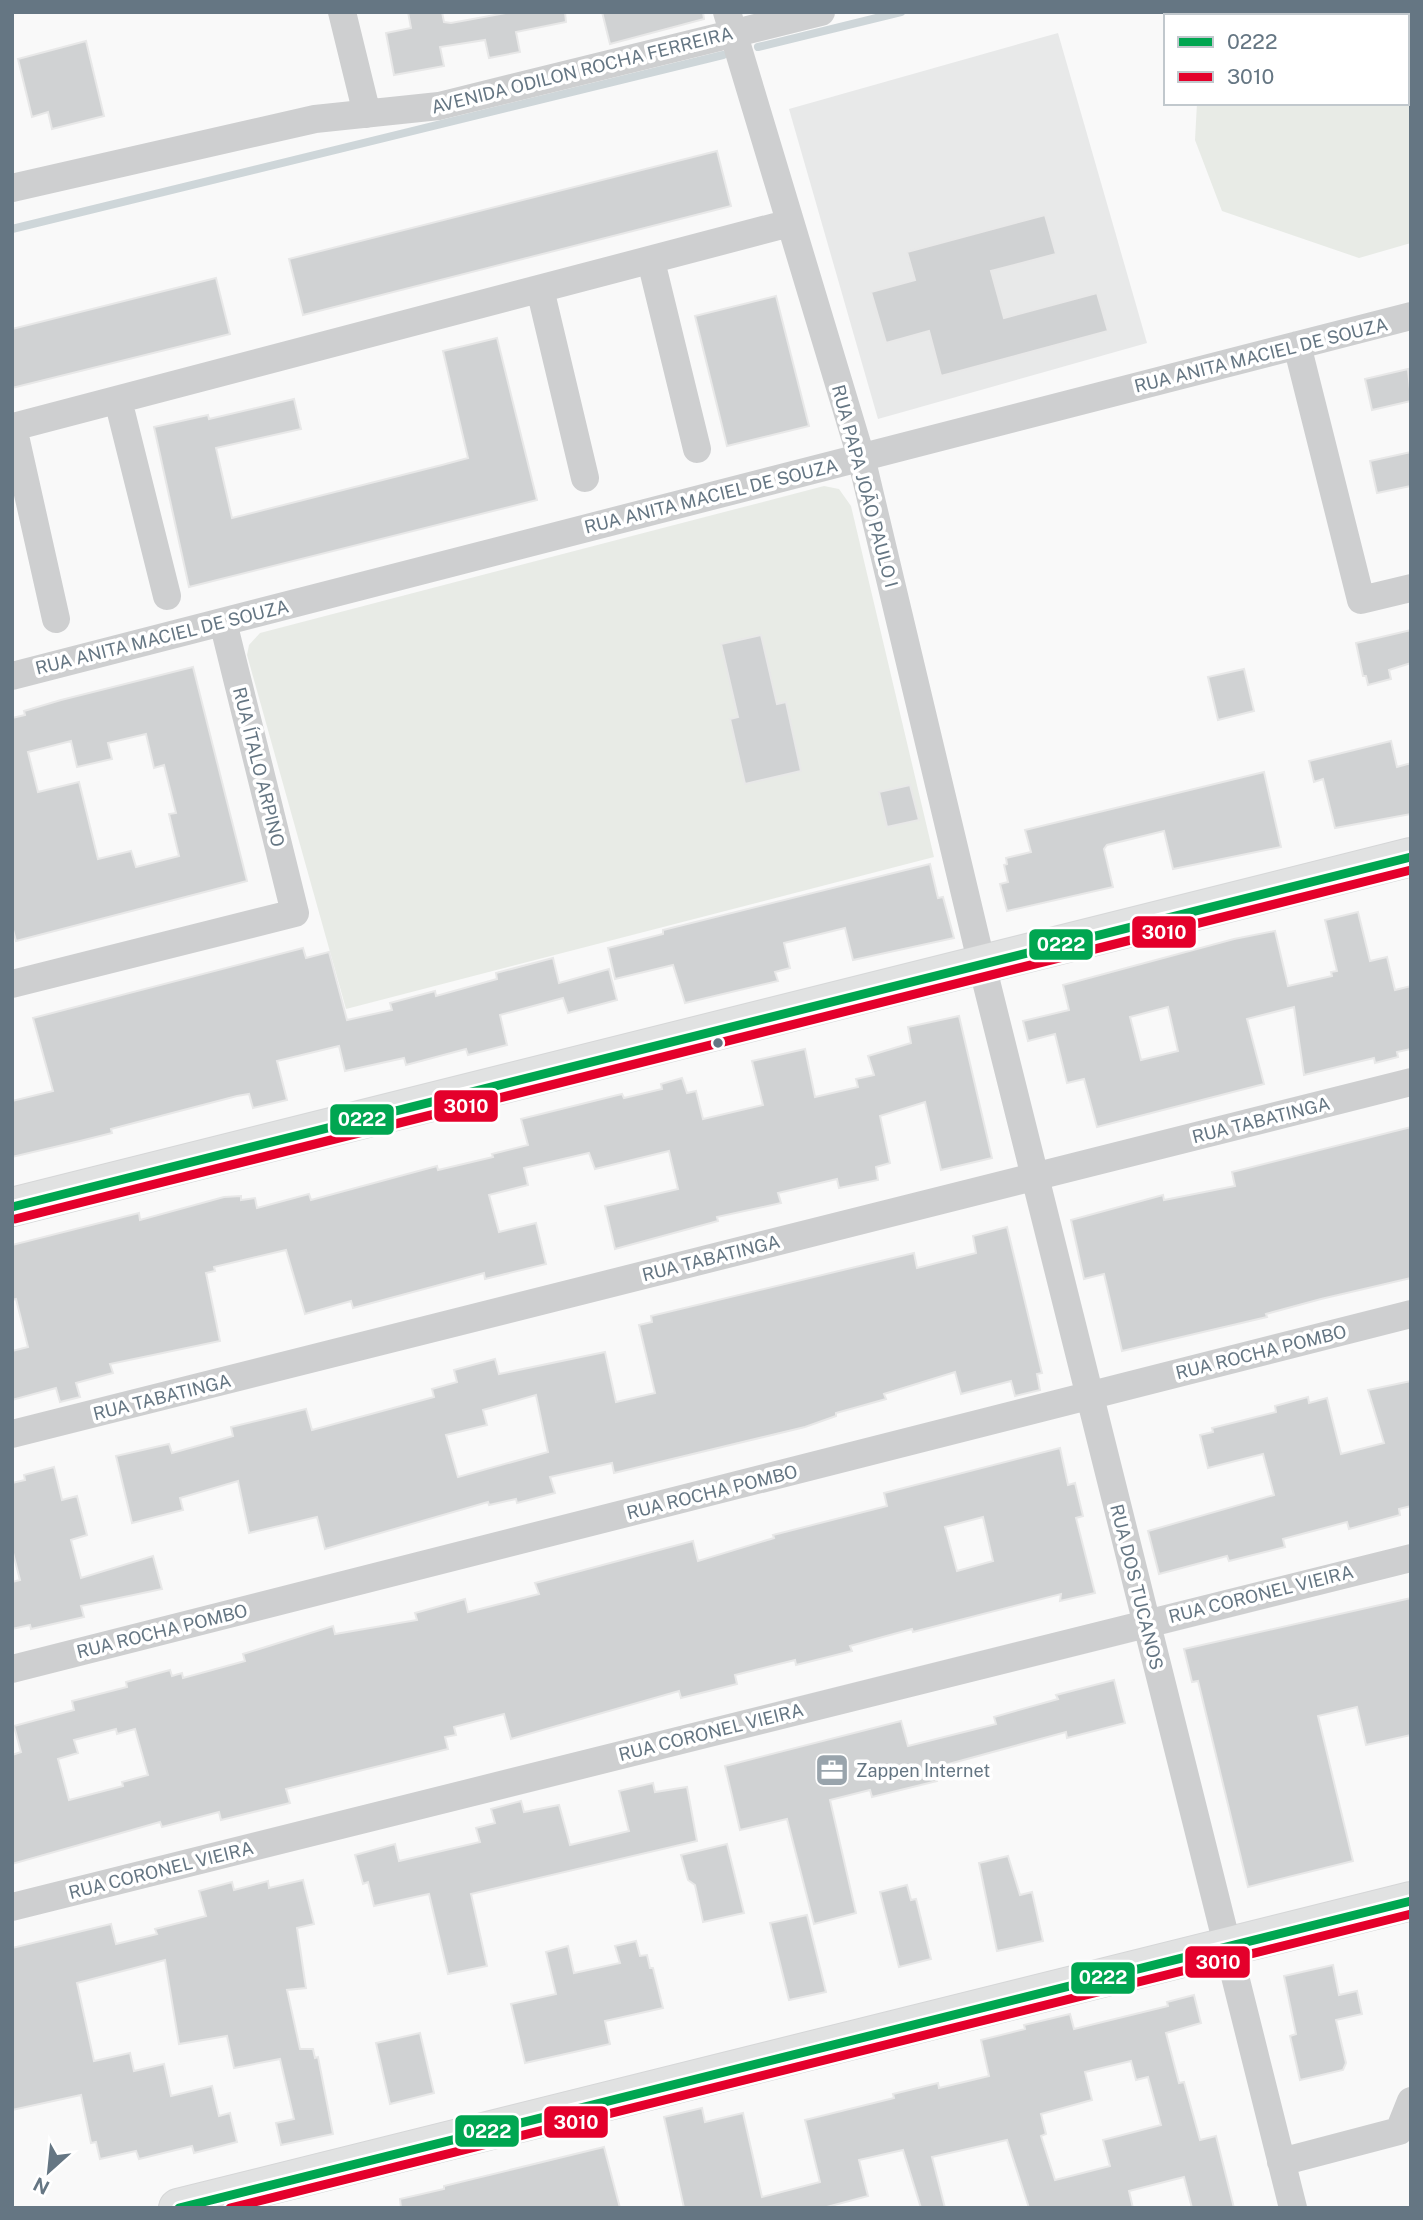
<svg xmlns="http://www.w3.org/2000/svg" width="1423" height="2220" font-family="'Public Sans',sans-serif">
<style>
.built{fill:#e8e9e9}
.green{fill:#e8ebe6}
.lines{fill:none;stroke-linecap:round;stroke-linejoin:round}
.stream{stroke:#ced6d9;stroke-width:8}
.building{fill:#d0d2d3;stroke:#e8e8e8;stroke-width:2;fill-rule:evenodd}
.secondary-casing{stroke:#d5d6d7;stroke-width:40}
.street{stroke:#cecfd0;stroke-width:28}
.secondary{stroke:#e1e2e2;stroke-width:38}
.bus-1-casing{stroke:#fff;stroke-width:14}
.bus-2-casing{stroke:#fff;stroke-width:14}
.bus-1{stroke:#00a651;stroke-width:9}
.bus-2{stroke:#e4002b;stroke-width:9}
.bus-dot{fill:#657683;stroke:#fff;stroke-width:2.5}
.labels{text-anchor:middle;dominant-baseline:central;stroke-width:7;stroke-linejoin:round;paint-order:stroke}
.street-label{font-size:18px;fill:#657683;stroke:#fff}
.poi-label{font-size:18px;fill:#657683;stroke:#fff;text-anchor:start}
.line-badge{stroke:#fff;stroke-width:2.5}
.badge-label{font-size:19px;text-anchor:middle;font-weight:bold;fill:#fff}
</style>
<rect width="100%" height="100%" fill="#f9f9f9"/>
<path class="built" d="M1058,33l89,310 -269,76 -89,-310z"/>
<path class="green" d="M1261,12h150v231l-52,15 -137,-47 -27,-71 2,-37h210v-87h-151z
M824,486l15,3 12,17 83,351 -588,152 -99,-354 2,-10 11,-12z"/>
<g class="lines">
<path class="stream" d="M758,47l143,-35
M12,229l711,-174"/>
</g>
<path class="building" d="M408,12h34l2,10 7,1 60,-11h54l1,10 -50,10 4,20 -31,6 -4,-18 -45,7 4,19 -50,9 -8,-42 25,-5z
M602,12h101l1,7 -94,25z
M86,41l18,75 -52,13 -4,-17 -16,5 -14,-58z
M717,151l14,55 -428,109 -14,-56z
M1045,215l11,39 -65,17 13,47 93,-25 11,38 -167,45 -12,-45 -43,12 -15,-51 44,-12 -8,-28z
M216,278l14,56 -218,54v-59z
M776,296l33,130 -82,20 -32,-130z
M497,338l40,162 -348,87 -35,-160 54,-12 1,4 85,-20 7,30 -85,19 16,70 210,-53 26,-7 -25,-107z
M1408,369l3,32 -39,9 -7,-31z
M1411,452v34l-34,7 -7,-32z
M1411,630v33l-22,7 2,9 -23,6 -2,-9h-3l-7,-33z
M761,635l16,69 9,-2 15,69 -56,13 -15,-65 8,-2 -17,-73z
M193,667l54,214 -231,60 -4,-15v-208l13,-3 -1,-4 37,-11zM146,734l8,34 10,-3 12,48 -7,1 10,42 -43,11 -5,-16 -33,8 -19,-77 -41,10 -10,-40 43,-11 6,26 35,-8 -4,-16z
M1244,669l10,42 -36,9 -10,-43z
M1391,741l6,26 14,-4v51l-76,14 -12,-49 -9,3 -5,-21z
M1264,772l17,75 -108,22 -9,-38 -57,14 -3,4 9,38 -106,24 -7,-27 8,-2 -4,-17 3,-1 -1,-6 25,-6 -6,-22z
M910,785l9,35 -32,7 -8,-35z
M930,864l8,34 5,-1 11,41 -101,22 -8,-32 -61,15 6,25 -15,4 3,9 -93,22 -12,-38 -58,14 -7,-31 55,-14v-4z
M1358,912l12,49 17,-4 8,33 16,-4v63l-14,3 1,5 -23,6 -1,-5 -70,17 -10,-68 -47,12 17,65 -167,43 -13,-48 -17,4 -12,-49 -27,7 -5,-20 46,-11 -6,-25 171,-46 41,-8 13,55 44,-10 -1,-4 6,-1 -12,-51zM1168,1007l10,44 -37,9 -11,-43z
M303,948l3,10 23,-6 18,68 45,-10 -2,-7 45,-12 1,5 61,-17 -1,-6 57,-15 6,25 50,-14 8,31 -49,13 -5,-15 -63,17 7,30 -39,10 -2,-6 -60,16 -2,-7 -59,13 -6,-25 -62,15 10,39 -34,8 -4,-14 -12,2 -126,33 1,4 -32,8 -68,16v-56l41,-10 -20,-73z
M959,1016l33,142 -51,12 -16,-68 -45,14 10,47 -14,4 2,13 -39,8 -2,-9 -59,14 3,10 -64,14 1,4 -103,28 -10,-43 73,-17 -9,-38 -74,18 -6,-16 -65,15 4,17 -39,10 10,37 37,-9 10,41 -61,15 -1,-6 -131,35 -2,-7 -46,13 -19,-64 -72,17 1,4 -9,2 14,68 -110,23 3,9 -37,10 4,14 -20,5 -4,-14 -44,12v-49l16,-4 -12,-48 -4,1v-55l127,-32 1,7 84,-23 17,-1v4l14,-2 2,10 52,-14 2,6 126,-34 1,4 55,-13 -1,-3 36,-9 -7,-26 101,-25 2,4 38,-9 -1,-5 21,-6 5,15 9,-2 7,28 60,-14 -11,-44 53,-12 10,48 43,-10 -2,-8 18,-4 -6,-19 43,-13 -3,-16z
M1411,1127v151l-90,21 -55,15 1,3 -145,34 -18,-77 -20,5 -13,-59 92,-25 1,5 71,-14 -3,-14z
M1007,1227l35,146 -5,1 3,16 -25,6 -4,-15 -50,13 -6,-22 -71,22 2,5 -50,14v3l-31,11 -191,46 -2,-10 -62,14 5,16 -38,10 -1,-4 -27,6 -1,-3 -163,47 -8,-32 -68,16 -11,-52 -58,17 3,12 -51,13 -16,-67 53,-12 3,9 61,-17 -2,-9 75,-18 6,21 122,-33 -2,-8 25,-7 -3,-12 41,-11 4,15 106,-22 11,50 39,-9 -16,-68 13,-3 -1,-6 263,-63 3,15 59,-15 -3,-17zM536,1395l12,57 -90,25 -12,-42 41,-10 -4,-15z
M1411,1381v125l-12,3 1,6 -51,14 -2,-7 -64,17 2,8 -56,14 -2,-5 -68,18 -11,-43 126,-36 -11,-41 -55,14 -8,-33 13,-3 -1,-4 64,-16 -1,-6 33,-9 1,6 18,-5 14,56 43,-11 -16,-53z
M1060,1448l8,37 7,-2 8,33 -7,2 19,75 -35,8 1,-7 -148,38 -1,-3 -62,17 2,5 -56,14 -1,-5 -60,15 2,9 -56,14 -2,-7 -168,48 -7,-25 -50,13 2,8 -11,2 3,12 -162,40 4,14 -69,17 -2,-8 -57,15 -2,-5 -148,42v-109l9,-3 -7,-26 60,-16 -2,-9 55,-14 -1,-5 44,-12 2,6 10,-3 1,5 62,-17 -2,-7 90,-28 2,8 82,-14 -2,-7 50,-14 3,13 71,-18 -4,-11 158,-42 5,20 76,-23 -1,-3 114,-29 -3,-13zM983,1517l10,44 -36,10 -12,-44zM116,1729l1,5 18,-5 13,46 -26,7 1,4 -54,14 -11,-41 20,-6 -4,-13z
M54,1467l8,33 15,-4 10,39 -16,5 10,38 72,-22 9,33 -81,17 3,11 -53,12 -1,-4 -18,4v-47l8,-2 -8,-31v-66l13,-3 -1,-5z
M1411,1598v137l-45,10 -9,-38 -39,9 35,145 -105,26 -50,-206 -6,1 -8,-33z
M1114,1680l11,43 -58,15 -1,-6 -132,36 3,13 -65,16 -2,-7 -40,10 26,113 -42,11 -27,-105 -47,11 -15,-64 176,-45 7,25 88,-22 -2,-7 64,-18 -2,-4z
M653,1783l2,9 32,-5 10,54 -226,53 16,72 -39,8 -19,-80 -55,12 -6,-24 -5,2 -8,-29 40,-11 4,17 81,-19 -4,-14 19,-5 -4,-14 30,-8 3,11 35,-7 11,40 59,-14 -10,-40z
M727,1844l17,69 -41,9 -8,-37 -7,-5 -7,-25z
M1008,1856l12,39 12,-3 11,49 -46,10 -18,-88z
M303,1880l11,44 -17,4 9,60 -19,2 13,59h13l2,9 3,-1 15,77 -52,11 -5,-22 18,-4 -14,-60 -46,9 -7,-32 -48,8 -14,-84 -88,23 17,78 36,-8 4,18 30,-7 7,32 41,-10 7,30 11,-3 7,29 -43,11 -2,-7 -53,13 -3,-8 -36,8 -4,-17 -5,1 -10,-48 -69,15v-162l99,-24 5,20 41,-10 -2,-5 51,-13 -7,-25 33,-9 2,8 34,-9 1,7z
M907,1885l4,15 5,-1 15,60 -32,8 -19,-75z
M807,1915l19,77 -37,8 -19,-77z
M636,1941l4,15 7,-1 3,13h3l10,40 -58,13 5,23 -85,19 -14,-59 45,-10 -10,-42 22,-6 6,27 46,-10 -5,-17z
M1333,1965l6,30 18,-4 5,23 -26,6 10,43 -3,7 -43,10 -10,-44 6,-2 -12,-58z
M1194,1995l7,28 -35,10 13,50 5,-1 16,58 16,-4 18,72h-42l-8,-31 -55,14 4,17h-104l-22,-68 -75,17 13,51h-24l-18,-58 -44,10 9,36 -45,12h-139l-20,-91 38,-9 3,14 38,-9 19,84 58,-15 -15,-62 89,-22 -1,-4 45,-11 1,5 50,-12 -8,-36 44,-11 -1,-4 46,-11 4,15 94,-23 -1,-4zM1131,2061l5,19 12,-3 13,48 -58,15 7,26 -55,14 -14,-44 5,-2 -5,-20 51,-14 -7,-28z
M420,2033l14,60 -44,11 -14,-61z
M604,2147l16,61h-219l-1,-9 44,-10v-3z"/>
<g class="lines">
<g class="secondary-casing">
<path id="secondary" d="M12,1207l1399,-350
M178,2208l1233,-307"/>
</g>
<path class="street" d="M342,12l25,102
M727,12l134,445 121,508 311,1243
M12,188l303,-69 124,-13 382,-94
M651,261l46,188
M540,289l45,189
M1297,345l64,255 50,-12
M118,400l49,196
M56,619l-43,-192 777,-204
M12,676l1399,-360
M12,984l283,-71 -72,-291
M12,1434l1399,-352
M12,1669l1399,-355
M12,1907l1399,-349
M1281,2162l118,-31 12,-30"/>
<use href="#secondary" class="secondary"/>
<g class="bus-1-casing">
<path id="bus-1" d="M12,1207l1399,-350
M179,2208l1232,-307"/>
</g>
<g class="bus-2-casing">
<path id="bus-2" d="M15,1219l1396,-349
M230,2208l1181,-294"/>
</g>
<use href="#bus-1" class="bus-1"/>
<use href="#bus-2" class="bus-2"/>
</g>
<defs>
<g id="office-square" transform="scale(1.75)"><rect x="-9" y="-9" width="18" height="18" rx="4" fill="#99a4ac" stroke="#fff"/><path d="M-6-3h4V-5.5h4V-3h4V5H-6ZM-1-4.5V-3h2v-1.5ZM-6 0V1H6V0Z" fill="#fff"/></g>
</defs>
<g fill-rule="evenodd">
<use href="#office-square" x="832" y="1770"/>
</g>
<circle class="bus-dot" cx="718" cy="1043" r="6"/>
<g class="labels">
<g class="street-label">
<text transform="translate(582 70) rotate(-14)">AVENIDA ODILON ROCHA FERREIRA</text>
<text transform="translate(1261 355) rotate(-14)">RUA ANITA MACIEL DE SOUZA</text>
<text transform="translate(865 486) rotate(75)">RUA PAPA JOÃO PAULO I</text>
<text transform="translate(711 496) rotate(-14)">RUA ANITA MACIEL DE SOUZA</text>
<text transform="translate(162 637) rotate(-14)">RUA ANITA MACIEL DE SOUZA</text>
<text transform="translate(259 767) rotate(76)">RUA ÍTALO ARPINO</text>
<text transform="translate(1261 1120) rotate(-14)">RUA TABATINGA</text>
<text transform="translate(711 1258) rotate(-14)">RUA TABATINGA</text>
<text transform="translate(1261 1352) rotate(-14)">RUA ROCHA POMBO</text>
<text transform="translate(162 1397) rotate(-14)">RUA TABATINGA</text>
<text transform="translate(712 1492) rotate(-14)">RUA ROCHA POMBO</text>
<text transform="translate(1137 1587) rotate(76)">RUA DOS TUCANOS</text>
<text transform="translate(1261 1594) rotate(-14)">RUA CORONEL VIEIRA</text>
<text transform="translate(162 1631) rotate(-14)">RUA ROCHA POMBO</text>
<text transform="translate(711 1732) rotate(-14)">RUA CORONEL VIEIRA</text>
<text transform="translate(161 1870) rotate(-14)">RUA CORONEL VIEIRA</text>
</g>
<g class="poi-label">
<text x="856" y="1770">Zappen Internet</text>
</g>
</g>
<g class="line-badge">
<rect x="1131" y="915" width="66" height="34" rx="7" fill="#e4002b"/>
<rect x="1028" y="928" width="66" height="33" rx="7" fill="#00a651"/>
<rect x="433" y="1089" width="66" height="34" rx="7" fill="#e4002b"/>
<rect x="329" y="1103" width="66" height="33" rx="7" fill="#00a651"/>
<rect x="1184" y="1945" width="67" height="34" rx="7" fill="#e4002b"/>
<rect x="1070" y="1961" width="66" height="34" rx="7" fill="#00a651"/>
<rect x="543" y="2105" width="66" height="34" rx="7" fill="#e4002b"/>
<rect x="454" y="2114" width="66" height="34" rx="7" fill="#00a651"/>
</g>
<g class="badge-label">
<text x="1164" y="939">3010</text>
<text x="1061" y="951">0222</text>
<text x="466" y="1113">3010</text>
<text x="362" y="1126">0222</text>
<text x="1218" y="1969">3010</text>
<text x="1103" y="1984">0222</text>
<text x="576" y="2129">3010</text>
<text x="487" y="2138">0222</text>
</g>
<rect width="1423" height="2220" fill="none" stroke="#657683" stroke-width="28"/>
<rect x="1164" y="14" width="245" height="91" fill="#ffffff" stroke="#c1c8cd" stroke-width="2"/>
<rect x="1178" y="37" width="35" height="10" fill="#00a651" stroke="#c1c8cd" stroke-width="2"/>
<text x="1227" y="49" font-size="21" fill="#657683">0222</text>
<rect x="1178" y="72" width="35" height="10" fill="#e4002b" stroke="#c1c8cd" stroke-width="2"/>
<text x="1227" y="84" font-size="21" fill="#657683">3010</text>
<g transform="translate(49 2171) rotate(207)" stroke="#ffffff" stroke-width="5" paint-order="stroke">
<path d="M0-5L12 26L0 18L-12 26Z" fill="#657683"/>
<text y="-10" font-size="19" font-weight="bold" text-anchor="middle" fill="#657683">N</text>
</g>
</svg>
